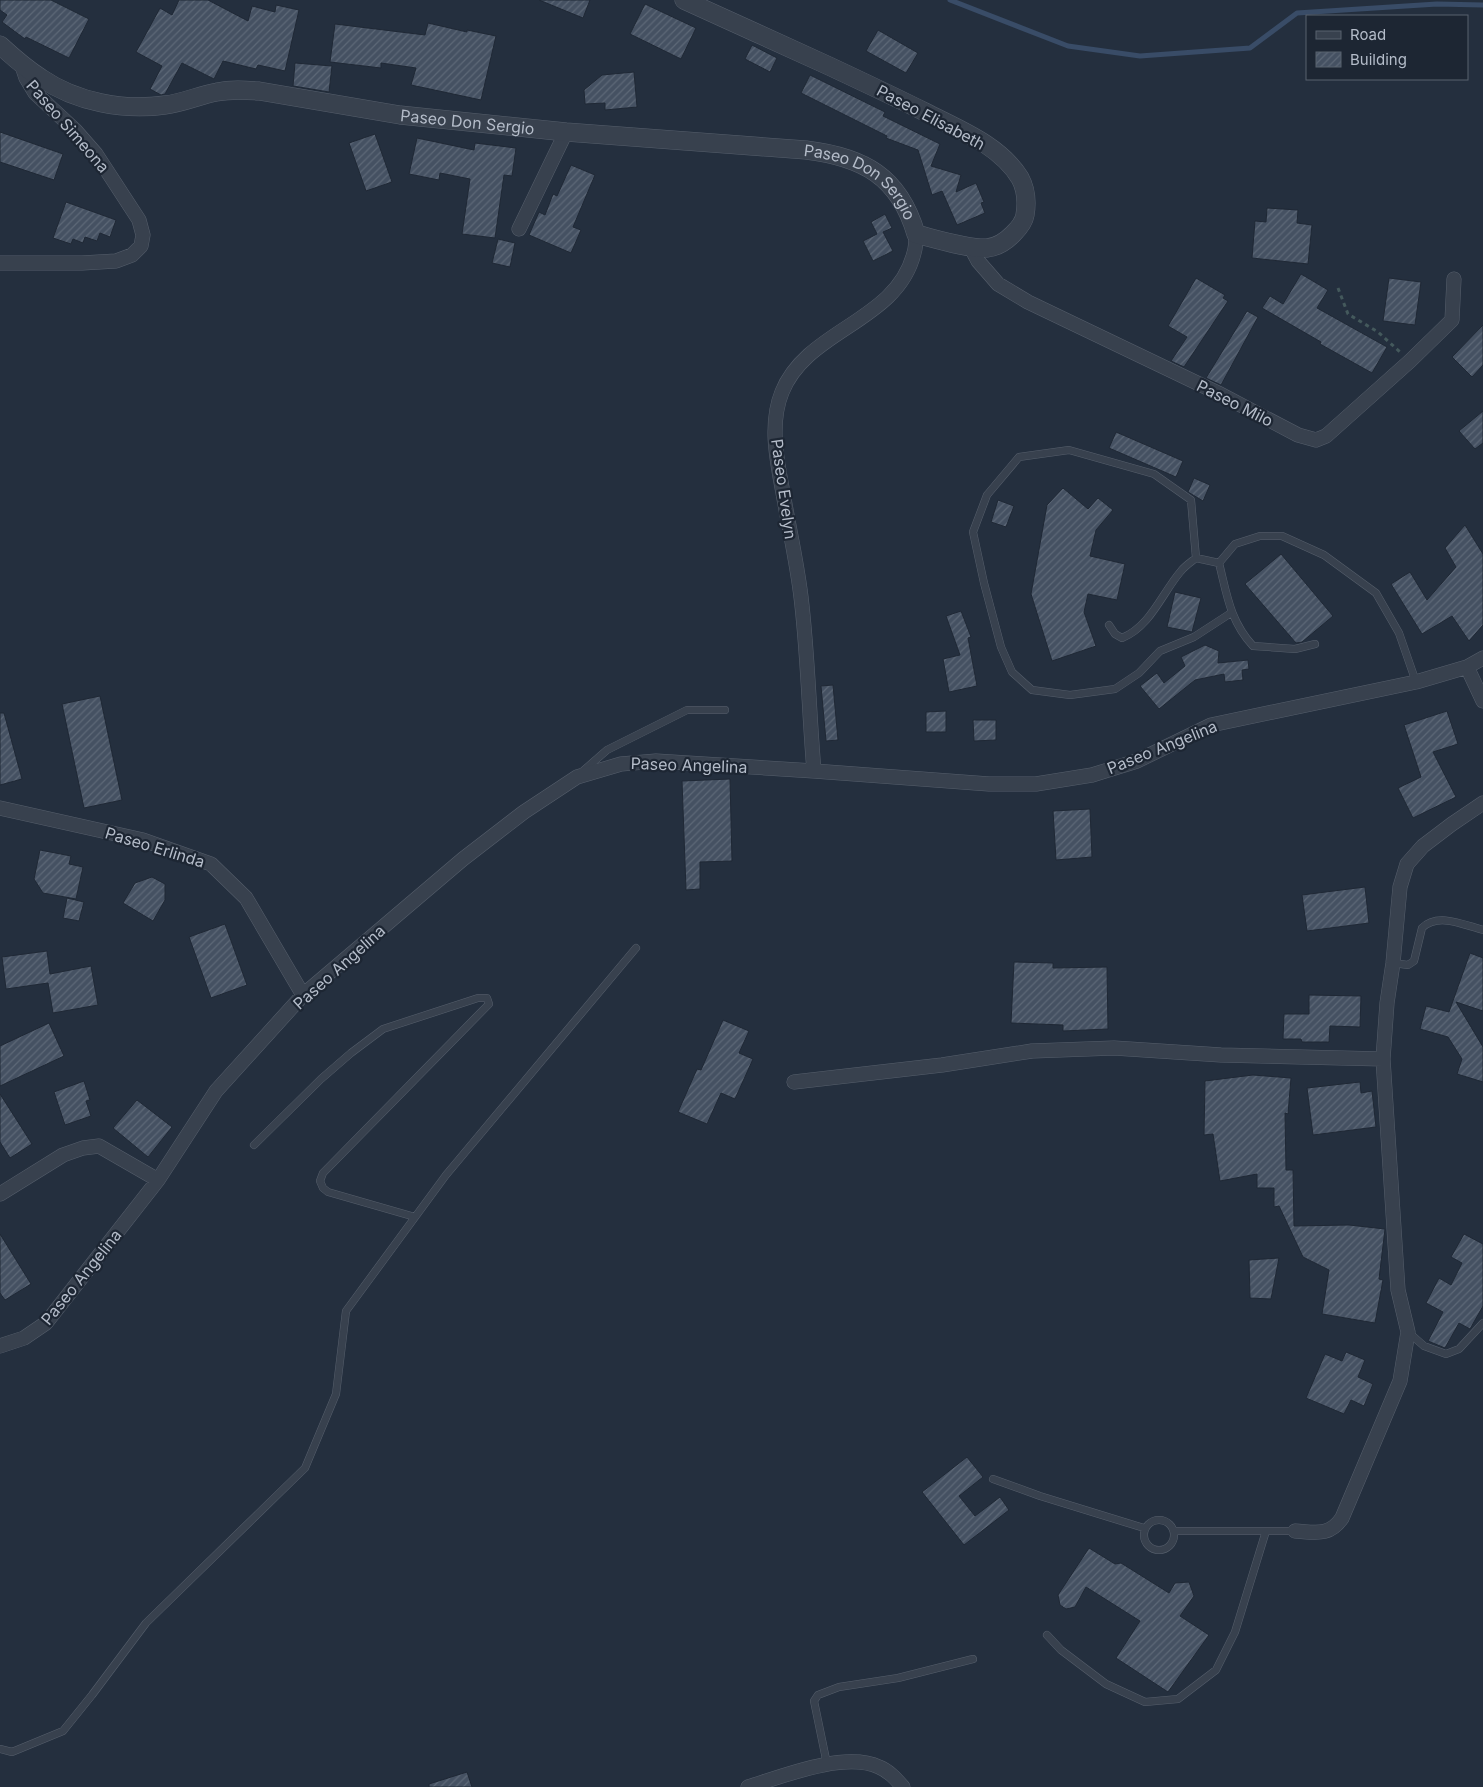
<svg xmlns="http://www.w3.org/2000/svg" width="1483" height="1787" font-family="Inter,sans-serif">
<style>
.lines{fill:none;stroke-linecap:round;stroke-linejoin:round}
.stream{stroke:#394c67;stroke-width:5}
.building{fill:url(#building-hatch);stroke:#1f2835}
.service-casing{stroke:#565f6c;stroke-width:8}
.minor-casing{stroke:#565f6c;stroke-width:15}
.tertiary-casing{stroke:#565f6c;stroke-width:19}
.path{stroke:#44595c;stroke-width:3;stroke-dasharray:4 4;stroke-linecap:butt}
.service{stroke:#38414e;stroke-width:7}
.minor{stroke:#38414e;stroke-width:14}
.tertiary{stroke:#38414e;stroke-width:18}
.labels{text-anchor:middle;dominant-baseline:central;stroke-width:4.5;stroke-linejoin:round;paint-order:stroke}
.street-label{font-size:16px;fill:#b4bcc9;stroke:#1d2633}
</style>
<defs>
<pattern id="building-hatch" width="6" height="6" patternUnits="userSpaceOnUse" patternTransform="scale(1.25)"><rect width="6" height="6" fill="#455162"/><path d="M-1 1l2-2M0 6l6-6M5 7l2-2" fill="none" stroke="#5d6877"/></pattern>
</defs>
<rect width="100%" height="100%" fill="#242f3e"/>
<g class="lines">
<path class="stream" d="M950,0l118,46 72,10 110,-8 47,-35 140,-9 46,1"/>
</g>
<path class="building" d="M0,0h51l38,19 -20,39 -43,-21 -1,2 -23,-17 5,-7 -7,-5z
M179,0h29l40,21 4,-15 23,6 1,-7 23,5 -14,61 -27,-6 -2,4 -33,-8 -9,18 -32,-16 -17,31 -4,1 -11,-6 12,-23 -26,-14 24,-44 12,7z
M539,0h51l-7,18z
M645,4l51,24 -15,31 -51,-25z
M428,23l39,9v-2l29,6 -15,64 -70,-15 5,-17 -35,-5v5l-51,-6 5,-38 90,11z
M878,30l40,23 -12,20 -40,-22z
M752,45l25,13 -7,14 -25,-13z
M295,63l37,3 -3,26 -36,-6z
M634,72l3,35 -32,3v-7l-20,1 -1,-14 18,-15z
M810,75l75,37 -2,4 57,28 -9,22 30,9 -5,17 20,-9 8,19 -3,1 4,10 -28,12 -15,-34 -10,4 -14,-45 -32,-12 1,-2 -86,-43z
M0,132l63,22 -9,26 -54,-18z
M375,134l17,48 -26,9 -17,-48z
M417,138l57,12 1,-7 41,5 -4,28 -8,-1 -9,63 -33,-4 8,-55 -30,-6 -1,7 -30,-6z
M571,165l24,10 -22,52 8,3 -10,23 -42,-18 10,-23 6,3 8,-21 4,2z
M66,202l50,18 -6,17 -10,-4 -3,8 -12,-4 -2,6 -10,-4 -2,5 -18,-6z
M1267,208l31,2 -1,13 15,2 -4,39 -56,-6 3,-37 11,1z
M885,214l7,14 -9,4 10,19 -20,10 -10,-20 14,-7 -6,-12z
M498,239l17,4 -5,24 -18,-4z
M1301,274l27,16 -11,18 70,39 -15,26 -52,-29 1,-2 -59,-34 8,-12 13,8z
M1196,278l29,17 -2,3 5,3 -44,66 -13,-6 16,-24 -19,-11z
M1389,278l32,4 -6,43 -32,-4z
M1247,311l11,6 -37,68 -15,-7z
M1483,325v40l-11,12 -20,-20z
M1483,411v32l-8,6 -16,-18z
M1116,432l67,29 -7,16 -67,-29z
M1194,478l16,7 -7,16 -15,-9z
M1063,488l25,21 10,-11 15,12 -17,20 -6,26 35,8 -8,36 -29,-6 -4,18 12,34 -44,15 -21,-67 16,-89z
M998,500l16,6 -8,21 -15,-5z
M1465,525l18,29v71l-14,16 -17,-25 -30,18 -31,-50 19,-12 17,28 29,-33 -11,-19z
M1281,554l52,62 -31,26 -6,1 -51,-59z
M1175,592l26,6 -9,34 -25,-5z
M961,611l10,26 -3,1 9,48 -28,6 -6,-33 17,-4 -14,-39z
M1205,645l14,6 -1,12 30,-3 1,9 -7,1 1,10 -18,2 -1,-8 -29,6 -36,29 -19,-23 17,-13 7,10 21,-17 -4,-9z
M833,685l5,55 -12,1 -5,-55z
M100,696l22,104 -38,8 -22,-104z
M946,711v21h-20v-20z
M1447,711l11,33 -25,8 23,45 -43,21 -15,-30 23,-11 -17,-52z
M0,713h4l18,66 -22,6z
M973,720h23v20l-22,1z
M730,779l2,82 -32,1v27l-14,1 -4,-109z
M1090,809l2,48 -36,3 -3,-49z
M40,850l31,6 -2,8 14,3 -7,32 -33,-6 -9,-14z
M152,877l13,7v16l-12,21 -30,-18 12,-20z
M1365,887l4,36 -62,8 -5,-36z
M67,898l17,4 -5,19 -16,-3z
M225,924l22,61 -36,13 -22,-61z
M47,951l3,23 41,-8 7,39 -45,8 -5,-30 -42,6 -4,-32z
M1470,953l13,5v53l-27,-9 27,45v35l-26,-8 5,-15 -14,-22 -28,-8 6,-23 23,6z
M1014,962l39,1v5l54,-1 1,62 -45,2v-6l-52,-2z
M1309,995l52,1 -1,31 -30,-1 -1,16h-27l-1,-3h-18l1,-25h25z
M723,1020l26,11 -10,22 14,6 -18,40 -14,-6 -14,31 -29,-12 19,-43 4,1z
M49,1023l15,33 -64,30v-40z
M1253,1075l38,3 -3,36 -3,-1 1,57h7l1,56 55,-1 36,4 -6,50 4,1 -8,43 -53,-9 7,-44 -26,-13 -24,-51 -5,1v-19h-17v-14l-37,7 -7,-47 -9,1 1,-54z
M84,1081l6,19 -4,1 5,15 -26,9 -11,-33z
M1360,1082l1,11 11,-2 4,36 -63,8 -6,-47z
M0,1094l32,50 -22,14 -10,-16z
M137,1100l35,27 -24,30 -35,-29z
M0,1234l31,50 -26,16 -5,-7z
M1464,1234l19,10v62l-13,23 -11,-6 -14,25 -17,-7 15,-29 -17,-9 13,-25 12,7 11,-22 -11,-6z
M1279,1258l-8,41 -21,-1 -1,-38z
M1346,1352l19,8 -7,17 15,7 -9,22 -13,-6 -7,14 -38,-16 19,-44 17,7z
M967,1457l16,20 -24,19 16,20 25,-19 9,13 -45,35 -42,-53z
M1089,1548l26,16 6,-1 48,30 6,-10 14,-1 5,14 -14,20 29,19 -41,57 -52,-34 24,-37 -54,-34 -11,20 -9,2 -6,-4 -2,-10z
M467,1772l5,15h-43v-3z"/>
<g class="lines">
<g class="service-casing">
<path id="service" d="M1196,558l-5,-58 -37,-26 -85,-24 -50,7 -32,38 -14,37 11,51 17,64 11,25 20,18 38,5 45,-6 24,-16 21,-22 34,-14 37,-24
M1109,625l6,9 7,4c29,-12 40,-45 59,-67 4,-5 10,-9 15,-13l23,5
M1315,644l-20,5 -42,-3c-23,-25 -26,-51 -34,-83l16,-19 25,-8h22l42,19 52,38 23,40 17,49
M583,771l24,-21 80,-40h38
M1393,963l15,2 6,-4 8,-33c16,-16 42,-3 61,2
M254,1145l67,-66 30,-26 32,-24 95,-31h9l2,6 -166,169 -3,8 3,7 5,4 87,25
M1408,1332l16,14 22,8 13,-5 24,-26
M993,1479l47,17 104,32
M1144 1535a15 15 0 1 1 30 0a15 15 0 1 1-30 0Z
M1175,1531h120
M1047,1635l14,15 45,34 39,18 33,-3 38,-29 19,-38 31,-101
M0,1749l12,3 51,-21 29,-36 54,-72 159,-155 31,-74 10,-83 100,-136 190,-227
M827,1764l-13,-63 4,-6 21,-8 59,-9 75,-19"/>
</g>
<g class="minor-casing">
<path id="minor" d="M519,229l47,-97
M970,246l8,15 20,23 30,18 190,91 80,42 18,5 10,-4 84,-75 42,-41 2,-41
M0,263h82l34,-2 16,-6 9,-9 2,-11 -4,-15 -43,-66 -21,-24 -40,-37 -9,-15 -5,-15
M1467,667l16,34
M814,771c-5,-58 -6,-116 -13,-174 -4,-34 -12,-69 -18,-104 -6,-32 -14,-69 -1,-101 25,-63 115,-70 132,-139 2,-6 2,-13 2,-19
M0,808l143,32 68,24 35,34 57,97
M794,1082l148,-17 90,-14 82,-3 107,7 162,4
M0,1194l63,-39 20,-7 16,-2 59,34
M0,1346l24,-8 22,-15 112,-143 58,-89 87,-96 160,-136 61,-47 53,-35 44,-13 35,-3 158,10 175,13h47l56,-9 45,-14 74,-36 205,-43 51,-15 16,-9
M1295,1531c20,1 34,6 47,-13l58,-137 8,-49 -10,-42 -15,-231 4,-56 6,-40 7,-76 7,-23 16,-18 29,-22 31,-21
M748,1787c35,-11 97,-36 131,-20 10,4 17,12 24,20"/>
</g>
<g class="tertiary-casing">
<g id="tertiary">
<path id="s1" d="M0,45c13,12 27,24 41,33 35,24 83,33 124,27 18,-2 35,-10 52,-13 14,-3 28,-2 42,-1l141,24 166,17 240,18c57,7 93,26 110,84 20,5 52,15 71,14 10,-1 19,-7 26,-14 5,-5 11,-12 12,-19 2,-12 1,-26 -5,-37 -20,-33 -62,-49 -95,-66 -32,-16 -64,-31 -96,-46 -48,-22 -97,-44 -145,-66"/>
</g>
</g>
<path class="path" d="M1338,288l10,26 30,18 22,20"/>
<use href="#service" class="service"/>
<use href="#minor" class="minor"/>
<use href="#tertiary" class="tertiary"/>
</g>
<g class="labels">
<g class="street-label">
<text transform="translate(931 117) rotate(28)">Paseo Elisabeth</text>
<text stroke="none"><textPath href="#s1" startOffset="489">Paseo Don Sergio</textPath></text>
<text transform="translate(68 126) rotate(49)">Paseo Simeona</text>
<text stroke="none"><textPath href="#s1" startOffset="894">Paseo Don Sergio</textPath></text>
<text transform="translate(1235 403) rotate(27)">Paseo Milo</text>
<text transform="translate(784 489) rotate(82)">Paseo Evelyn</text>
<text transform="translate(1162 747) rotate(-22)">Paseo Angelina</text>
<text transform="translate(689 765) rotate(2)">Paseo Angelina</text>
<text transform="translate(155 847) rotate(17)">Paseo Erlinda</text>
<text transform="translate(339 967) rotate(-42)">Paseo Angelina</text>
<text transform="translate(81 1277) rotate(-51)">Paseo Angelina</text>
</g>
</g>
<rect x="1306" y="15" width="162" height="65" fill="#1d2633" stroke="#59626f"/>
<rect x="1316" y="31" width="25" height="8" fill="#38414e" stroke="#59626f"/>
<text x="1350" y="40" font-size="15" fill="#b4bcc9">Road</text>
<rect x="1316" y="52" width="25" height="15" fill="url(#building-hatch)" stroke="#59626f"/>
<text x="1350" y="65" font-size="15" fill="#b4bcc9">Building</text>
</svg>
